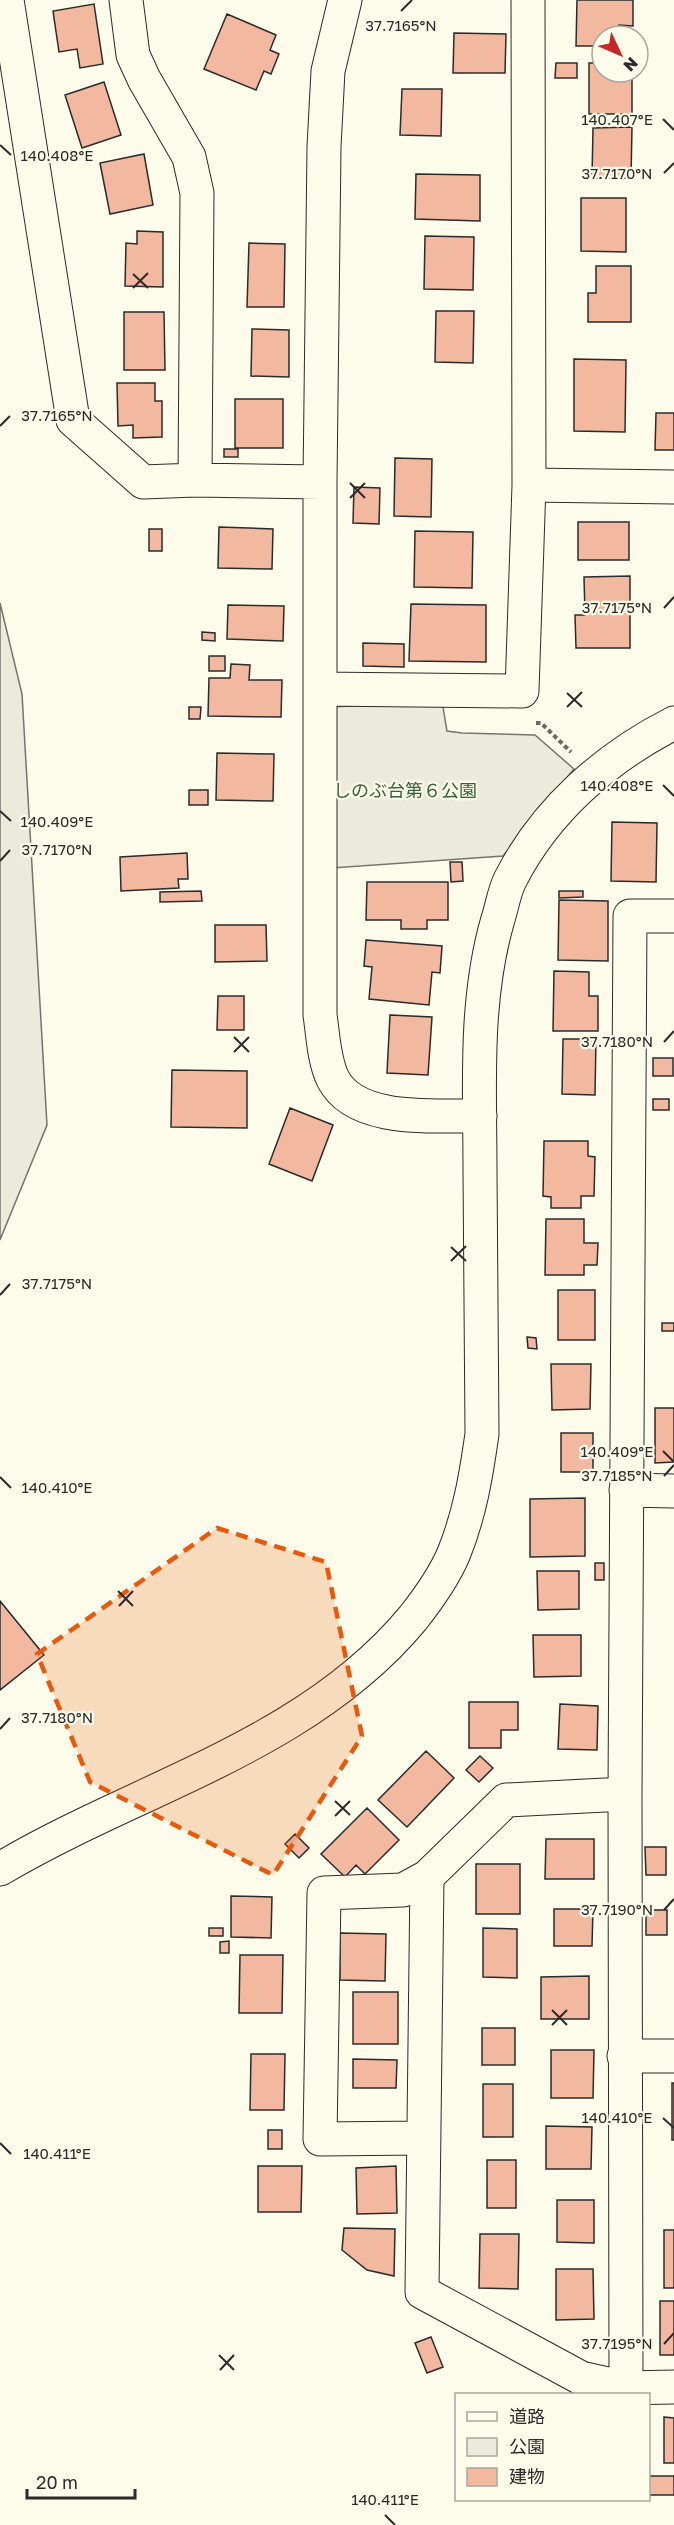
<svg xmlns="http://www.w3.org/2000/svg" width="674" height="2525" font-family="'Golos Text','Noto Sans JP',sans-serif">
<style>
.green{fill:#ecebdb;stroke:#74746e;stroke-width:1.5}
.building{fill:#f2b8a0;stroke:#2b2b2b;stroke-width:1.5}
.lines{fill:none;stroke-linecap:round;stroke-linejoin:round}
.minor-casing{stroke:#2b2b2b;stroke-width:35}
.tertiary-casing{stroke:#2b2b2b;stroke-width:35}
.path{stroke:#6a6964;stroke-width:4;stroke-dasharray:4.5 3;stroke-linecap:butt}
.minor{stroke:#fdfbea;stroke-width:33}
.tertiary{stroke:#fdfbea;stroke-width:33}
.marked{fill:#e8590c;fill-opacity:0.2;stroke:#e8590c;stroke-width:4.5;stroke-dasharray:12 8;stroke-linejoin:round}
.ticks{fill:none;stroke:#2b2b2b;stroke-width:2}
.labels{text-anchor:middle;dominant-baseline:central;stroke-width:4.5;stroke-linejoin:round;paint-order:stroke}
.park-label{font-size:18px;fill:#34623c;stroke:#fdfbea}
.ticks-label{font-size:15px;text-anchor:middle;fill:#2b2b2b;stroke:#fdfbea;stroke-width:4.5;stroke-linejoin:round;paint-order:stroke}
</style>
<rect width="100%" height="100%" fill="#fdfbea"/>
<path class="green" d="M0,603l22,91 25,431 -47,115z
M442,701l5,30 15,2 73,2 39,34 -71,87 -171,12 -1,-161z"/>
<path class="building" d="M577,0h56v26l-14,-1v11h-17v10h-26z
M94,4l9,60 -23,4 -3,-19 -18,3 -6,-41z
M227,14l49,21 -6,15 9,4 -8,20 -7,-3 -8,19 -52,-21z
M454,33l52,1 -1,39h-52z
M556,63h21v15h-22z
M589,63h13v9h30v42h-43z
M104,82l17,53 -39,13 -17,-53z
M402,89h40l-1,47 -41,-1z
M632,127l-1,51h-39l1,-50z
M144,154l9,51 -43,9 -10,-51z
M416,174l64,1v46l-65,-2z
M581,198h45v54l-45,-1z
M137,231l26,1v55l-38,-1 1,-43 11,1z
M425,236l49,1 -1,53 -49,-1z
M249,243l36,1 -1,63h-37z
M596,266h35v56h-43v-29h8z
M436,311h38l-1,52 -38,-1z
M124,312h40l1,58h-41z
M252,329l37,1v47l-38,-1z
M574,359l52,1 -1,72 -51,-1z
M117,383h38v18h7v36l-29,1v-13l-15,1z
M235,399h48v49h-48z
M656,413h18v37h-19z
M224,449h14v8h-14z
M395,458l37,1 -1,58 -37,-1z
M354,487l26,1 -1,36 -26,-1z
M578,522h51v38h-51z
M219,527l54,2 -1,40 -54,-1z
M149,529h13v22h-13z
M415,531l58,1 -1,56 -58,-1z
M630,576v72h-54l-1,-33h10l-1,-38z
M411,604l75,1v57l-77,-1z
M228,605l56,1 -1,35 -56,-2z
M202,632l13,1v8l-13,-1z
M363,643l41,1v23l-41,-1z
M209,656h16v15h-16z
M231,664l19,1 -1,15h33l-1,37 -73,-1 1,-38h21z
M189,707h12l-1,12h-11z
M217,753l57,1 -1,47 -57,-1z
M189,790h19v15h-19z
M612,822l45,1 -1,59 -45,-1z
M187,853l1,26h-10l1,9 -58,3 -1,-34z
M450,862h12l1,19 -12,1z
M367,882h81v38h-21v9h-26v-9h-35z
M201,891l1,10 -42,1v-10z
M559,891h24v6l-24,1z
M559,900l49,1v60l-50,-1z
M215,925h51l1,36 -52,1z
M366,940l76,6 -2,27 -8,-1 -3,33 -60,-6 3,-32 -8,-1z
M554,971l35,1v24h9v35h-45z
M218,996h26v34h-27z
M390,1015l42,2 -4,58 -41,-2z
M563,1039h33l-1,56 -33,-1z
M653,1058h20v18h-20z
M172,1070l75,1v57l-76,-1z
M653,1099h16v11h-16z
M290,1108l43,17 -21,56 -43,-17z
M544,1141h44v15l7,1 -1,39h-13v12h-30v-11l-8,-1z
M546,1219h38v24h14l-1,22h-13v10h-39z
M558,1290h37v50h-37z
M662,1323h12v8h-12z
M527,1337l9,1 1,11 -9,-1z
M551,1364h40l-1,45 -38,1z
M655,1408h19v54l-19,1z
M561,1433h32v39h-32z
M585,1498v58l-55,1v-58z
M595,1563h9v17h-9z
M537,1571h42v38l-41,1z
M0,1601l44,54 -44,35z
M533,1635h48v41l-47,1z
M469,1702h49v28h-17v18h-32z
M560,1704l38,2 -1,44 -39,-1z
M426,1751l28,27 -47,49 -29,-27z
M480,1756l13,12 -14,14 -13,-12z
M367,1808l32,32 -34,34 -9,-9 -11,12 -24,-23z
M295,1834l14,14 -10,10 -14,-14z
M546,1839h48v40h-49z
M645,1847h21v28h-20z
M476,1864h44v50h-44z
M231,1896l41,1 -1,41 -40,-1z
M554,1909h39l-1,37h-38z
M646,1910h21v25h-21z
M209,1928h14v8h-14z
M483,1928l34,1v49l-34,-1z
M340,1933l46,1 -1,47 -45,-1z
M229,1941v12h-9v-11z
M240,1955h43l-1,58h-43z
M589,1976v43h-48v-42z
M353,1992h45v52h-45z
M482,2028h33v37h-33z
M551,2050h43l-1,48h-42z
M251,2054h34l-1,56h-34z
M353,2059l44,1 -1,28h-43z
M672,2083h2v57h-2z
M483,2084h30v53h-30z
M546,2126l46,1 -1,42h-45z
M268,2130h14v19h-14z
M487,2160h29v48h-29z
M258,2166h44l-1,46h-43z
M396,2166l1,47 -40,1 -1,-46z
M557,2200h37v43l-37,-1z
M344,2228l51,1 -1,47 -27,-6 -25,-20z
M664,2230h10v58h-10z
M480,2234h39l-1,55 -39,-1z
M556,2269h37l1,50 -38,1z
M660,2301h14v54h-14z
M431,2337l12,30 -16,6 -12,-30z
M664,2417l10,1v45h-10z
M648,2476h26v19h-26z"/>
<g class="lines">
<g class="minor-casing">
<path id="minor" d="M7,0l66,420 70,62 52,-2 125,2
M126,0l7,55 11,24 45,78 8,36 -2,287
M345,0l-17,71 -4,76 -4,335v533c3,20 4,46 13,64 23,45 104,36 147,37
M529,485l145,2
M320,689l202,2 7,-206 -1,-485
M626,1490l48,1
M625,1794l-119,6 -79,77 -5,415 159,86 45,10 48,-1
M624,2056h50
M423,2138l-103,1 4,-246 79,-3 24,-13
M626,2388l-1,-594 5,-878h44"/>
</g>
<g class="tertiary-casing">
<path id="tertiary" d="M0,1869c138,-82 307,-123 413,-251 15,-19 31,-41 41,-65 16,-40 22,-77 28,-119 -1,-88 -1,-175 -2,-263 0,-84 -6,-170 18,-252 4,-12 6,-27 12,-39 35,-69 95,-122 164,-157"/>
</g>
<path class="path" d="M536,723h5l30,29"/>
<use href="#minor" class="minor"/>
<use href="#tertiary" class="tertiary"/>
</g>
<path class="marked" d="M217,1528l109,34 36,174 -89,139 -183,-93 -53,-128z"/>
<path class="ticks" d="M401,11l11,-11M663,119l11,11M0,145l11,10M664,173l10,-10M133,274l15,14M133,288l15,-15M0,426l10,-10M350,483l15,15M350,498l15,-15M664,608l10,-11M567,693l15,14M567,707l15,-15M663,785l11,11M0,811l11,10M0,861l10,-11M234,1037l15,15M664,1042l10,-11M234,1052l15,-15M451,1247l15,14M451,1261l15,-15M0,1295l10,-11M663,1451l11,11M664,1476l10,-11M0,1477l11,11M118,1591l15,15M119,1606l14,-15M0,1729l10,-11M335,1801l15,14M335,1816l15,-15M664,1910l10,-11M552,2010l15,15M552,2025l15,-15M663,2118l11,10M0,2143l11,11M664,2344l10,-11M219,2355l15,15M220,2370l14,-15M385,2515l10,10"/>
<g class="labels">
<g class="park-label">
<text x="405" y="790">しのぶ台第６公園</text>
</g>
</g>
<g class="ticks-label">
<text x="401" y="31">37.7165°N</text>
<text x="617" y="125">140.407°E</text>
<text x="57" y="161">140.408°E</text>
<text x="617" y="179">37.7170°N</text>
<text x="57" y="421">37.7165°N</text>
<text x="617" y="613">37.7175°N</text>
<text x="617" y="791">140.408°E</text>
<text x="57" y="827">140.409°E</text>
<text x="57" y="855">37.7170°N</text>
<text x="617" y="1047">37.7180°N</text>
<text x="57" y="1289">37.7175°N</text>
<text x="617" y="1457">140.409°E</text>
<text x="617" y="1481">37.7185°N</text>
<text x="57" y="1493">140.410°E</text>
<text x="57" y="1723">37.7180°N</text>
<text x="617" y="1915">37.7190°N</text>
<text x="617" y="2123">140.410°E</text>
<text x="57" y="2159">140.411°E</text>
<text x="617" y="2349">37.7195°N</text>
<text x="385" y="2505">140.411°E</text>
</g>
<rect x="455" y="2393" width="195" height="108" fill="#fdfbea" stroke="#a9a89e" stroke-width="1.5"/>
<rect x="467" y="2412" width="30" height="9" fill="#fdfbea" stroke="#a9a89e" stroke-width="1.5"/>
<text x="509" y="2423" font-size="18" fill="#2b2b2b">道路</text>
<rect x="467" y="2438" width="30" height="18" fill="#ecebdb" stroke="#a9a89e" stroke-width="1.5"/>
<text x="509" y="2453" font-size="18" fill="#2b2b2b">公園</text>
<rect x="467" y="2468" width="30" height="18" fill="#f2b8a0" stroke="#a9a89e" stroke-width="1.5"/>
<text x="509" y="2483" font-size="18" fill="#2b2b2b">建物</text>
<g transform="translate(620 54) rotate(134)"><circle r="28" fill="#fdfbea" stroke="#a9a89e" stroke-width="1.5"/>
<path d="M0-4.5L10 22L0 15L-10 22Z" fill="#c62828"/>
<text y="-9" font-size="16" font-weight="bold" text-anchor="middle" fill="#2b2b2b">N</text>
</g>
<path d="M27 2489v9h108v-9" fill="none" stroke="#2b2b2b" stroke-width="3"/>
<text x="36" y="2489" font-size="18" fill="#2b2b2b" stroke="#fdfbea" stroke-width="4.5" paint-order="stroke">20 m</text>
</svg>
